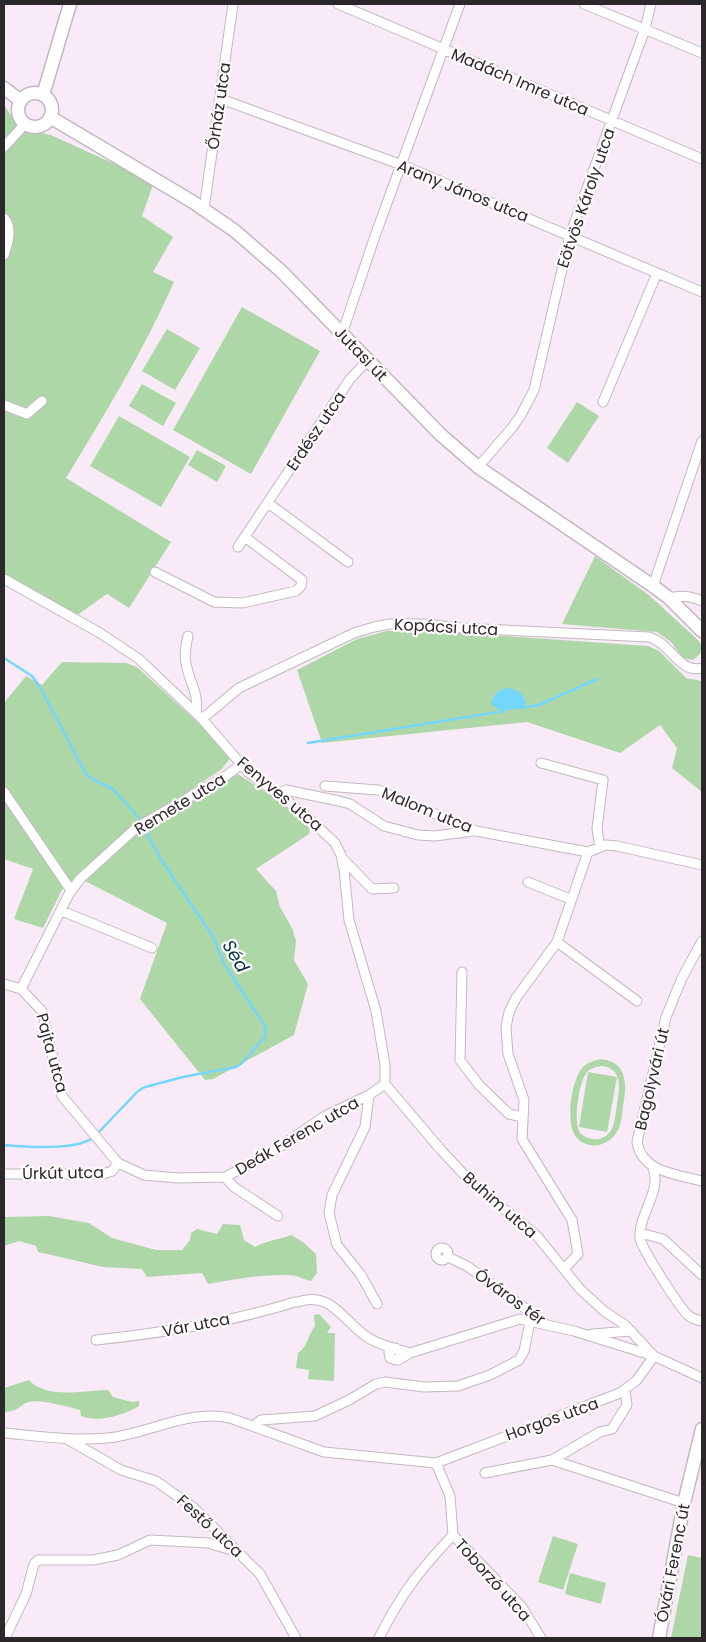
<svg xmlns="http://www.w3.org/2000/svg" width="706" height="1642" font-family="Poppins,sans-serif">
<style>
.green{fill:#aed7a8;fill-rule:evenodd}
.water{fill:#75d6fd}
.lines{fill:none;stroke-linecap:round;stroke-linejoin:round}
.stream{stroke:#75d6fd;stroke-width:2.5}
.street-casing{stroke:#c3b7c2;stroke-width:11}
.secondary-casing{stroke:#c3b7c2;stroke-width:15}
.street{stroke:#fff;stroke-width:9}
.secondary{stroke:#fff;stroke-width:12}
.labels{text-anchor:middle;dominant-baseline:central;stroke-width:4.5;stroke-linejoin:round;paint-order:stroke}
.street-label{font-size:16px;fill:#2c272b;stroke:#fffcfe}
.water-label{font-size:18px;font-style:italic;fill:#053343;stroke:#fffcfe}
</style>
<rect width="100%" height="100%" fill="#f8ebf7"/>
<path class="green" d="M4,105l17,24 30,6 103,47 -12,34 31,21 -20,35 21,10c-30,68 -69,132 -108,196l105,64 -42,66 -22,-14 -31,22 -72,-39z
M242,307l78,44 -69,123 -78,-44z
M167,329l33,19 -25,42 -33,-19z
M142,384l34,19 -13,23 -34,-20z
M577,402l22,14 -31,47 -21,-15z
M119,416l71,41 -29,50 -71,-41z
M197,450l29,16 -9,16 -29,-17z
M595,556l55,40 49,45 3,6 -2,7 -7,6 -10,-2 -12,-16 -14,-10 -95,-8z
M387,631h44l217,15 11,5 27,27 16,3v111l-30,-24 5,-20 -17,-23 -40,28 -93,-31 -205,21 -25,-73 60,-31z
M62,662l64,1 11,4 79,72 14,19 -8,11 -36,24 5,9 47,-28 38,25 34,29 -1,6 -53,35 20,22 4,16 12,21 4,13 -2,19 14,24 -14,51 -81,44 -8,1 -65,-81 27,-76 -86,-44 -16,5 -22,44 -29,-9 19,-50 -29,-10v-156l22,-27 16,9z
M600,1059c28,2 27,26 23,47 -1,7 -1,15 -4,22 -7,16 -27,24 -41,11 -14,-12 -7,-59 5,-72 5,-5 11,-6 17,-8zM601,1066c22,2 19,22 16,38 -2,14 -2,31 -18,35 -6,1 -13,-1 -18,-5 -9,-10 -2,-52 6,-62 4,-4 9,-5 14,-6z
M588,1072l29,5 -10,55 -28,-5z
M49,1216l40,7 23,15 44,12h26l8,-10 1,-7 6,-4 20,5 6,-10 17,1 4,15 11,7c12,-7 24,-7 36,-12l12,7 13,12 1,19 -6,8c-6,-1 -11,-4 -15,-5 -22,-4 -66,4 -88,8l-6,-11 -55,4 -5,-8 -39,-2 -60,-14 -5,-1 -2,-6 -17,-5 -15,5v-29z
M319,1314l12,13 -4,6h8l-1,48 -26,-2 1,-9 -13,-2 2,-15c9,-5 10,-18 17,-27l-1,-11z
M29,1380c18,20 56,10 79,10l5,7 19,5 7,-1v5c-15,9 -40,17 -58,10l-1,-6c-13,-3 -39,-11 -51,-8 -12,4 -8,9 -25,10v-24z
M553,1536l25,8 -15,46 -25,-8z
M688,1555l14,3v80h-31z
M570,1573l36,10 -5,21 -36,-10z"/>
<path class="water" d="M511,688l10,5 5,9 -3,6 -22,3 -10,-7c3,-12 9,-15 20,-16z"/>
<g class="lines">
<path class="stream" d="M4,658l28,18 8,11 46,87 8,6 19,9 25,28 22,41 52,77 12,29 41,62v11l-23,26 -6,4 -53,10 -38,10 -7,4 -41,43
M520,708l19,-3 58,-26
M308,743l196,-32
M4,1145c22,2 70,6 89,-7"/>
<g class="street-casing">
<path id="street" d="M338,4l364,155
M584,4l118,49
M221,99l181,66 300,127
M4,147l21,-23
M204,209l29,-205
M4,218c9,10 4,25 0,37
M342,334l34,-101 84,-229
M603,402l54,-129
M4,405l23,9 15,-13
M478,467l33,-38 10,-14 13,-25 36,-155 75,-206 6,-25
M268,503l80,59
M238,547l112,-168 18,-19
M155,572l59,30 28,1 54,-12 5,-5 1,-6 -57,-43
M4,579l96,54 39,26 63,60 46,53 55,41 32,30 6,12 3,15 5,50 27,91 9,54v19
M653,586l49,-145
M669,598c13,-3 21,-2 33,3
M188,636c-2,9 -4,18 -2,27 3,20 13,28 10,50
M202,719l37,-31 115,-55 20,-6 16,-3h33l38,4 188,9c22,6 30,37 53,31
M541,763l62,17 -6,49 3,18
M325,786l53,4 98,41 112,21
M4,792l64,94 5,2
M276,794l10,-4 53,11 11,3 34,22 34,9 17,1 38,-5
M342,858l30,31 22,-1
M528,882l42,17
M62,911l90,37
M702,941l-20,37 -16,39 -29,125c5,31 40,32 65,39
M557,942l80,59
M462,972l-2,88 19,25 30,29 14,3
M4,984l17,5 21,22 20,85 56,67 26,12 34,3 47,-1 43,-22 57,-39 44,-21 16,-11
M21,989l48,-95 11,-15 56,-51 90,-52 14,-11
M385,1084l56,66 29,31 67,55 43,53 24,22 21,14 29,31
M369,1095l-4,32 -33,68 -3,18 8,32 24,30 16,29
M653,1169c9,22 -15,46 -13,69 1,10 40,70 48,77 4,4 9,5 14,6
M4,1174h99l9,-3 6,-8
M225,1177l9,10 44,29
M640,1233l23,6 39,36
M436 1254a6 6 0 1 1 12 0a6 6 0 1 1-12 0Z
M448,1257l19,9 77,56
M564,1269l14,-15 -6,-34 -50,-81 2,-39 -16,-46 -2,-27 3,-15 7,-14 41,-56 31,-90 18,-7 11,1 85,19
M298,1302c31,-11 44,16 65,32 12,10 33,15 47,19
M592,1334l39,-3
M96,1340c67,-7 135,-18 199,-38
M396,1348l-7,4 1,6 6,2 5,-4
M398,1360l12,-7 110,-34 54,12 80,25 48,22
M253,1426l8,-6 54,-4 34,-16 27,-16 9,-2 39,5 34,-1 32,-11 29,-15 5,-9 6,-29
M4,1433c34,3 69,8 103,5 42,-4 80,-29 123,-20l94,34 112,11 184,-70 17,-13 17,-24
M67,1439l54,31 35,11 38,27 66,66 36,64
M552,1460l132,43
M436,1463l14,33 3,39 69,72 19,31
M485,1473l67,-13 48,-28 12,-3 15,-24 -2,-15
M5,1638l21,-44 8,-30 4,-4h55l25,-5 32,-15 58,3 30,9
M379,1638c22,-44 40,-67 74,-103"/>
</g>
<g class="secondary-casing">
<path id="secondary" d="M4,88l17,13
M18 110a17 17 0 1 1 34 0a17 17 0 1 1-34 0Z
M43,95l27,-91
M50,117l143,85 42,29 46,40 160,164 37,32 175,119 16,12 33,33
M659,1638l25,-135 18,-74"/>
</g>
<use href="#street" class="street"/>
<use href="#secondary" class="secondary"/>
</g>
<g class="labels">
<g class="street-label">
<text transform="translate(520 82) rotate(23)">Madách Imre utca</text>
<text transform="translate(219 106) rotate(-82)">Őrház utca</text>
<text transform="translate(463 191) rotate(22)">Arany János utca</text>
<text transform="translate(586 198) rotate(-71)">Eötvös Károly utca</text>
<text transform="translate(361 354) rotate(46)">Jutasi út</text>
<text transform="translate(316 431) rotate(-56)">Erdész utca</text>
<text transform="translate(446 627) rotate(3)">Kopácsi utca</text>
<text transform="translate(280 794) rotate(40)">Fenyves utca</text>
<text transform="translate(180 804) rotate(-31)">Remete utca</text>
<text transform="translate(427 810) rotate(22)">Malom utca</text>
<text transform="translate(52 1053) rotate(75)">Pajta utca</text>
<text transform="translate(652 1079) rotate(-77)">Bagolyvári út</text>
<text transform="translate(297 1136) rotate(-30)">Deák Ferenc utca</text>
<text transform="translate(63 1173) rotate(-1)">Úrkút utca</text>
<text transform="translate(500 1205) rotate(41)">Buhim utca</text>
<text transform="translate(510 1297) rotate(36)">Óváros tér</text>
<text transform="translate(196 1325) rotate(-11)">Vár utca</text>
<text transform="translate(552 1419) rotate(-20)">Horgos utca</text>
<text transform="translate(210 1526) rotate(43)">Festő utca</text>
<text transform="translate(673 1563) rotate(-79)">Óvári Ferenc út</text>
<text transform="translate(493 1580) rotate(48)">Toborzó utca</text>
</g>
<g class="water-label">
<text transform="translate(236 956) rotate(59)">Séd</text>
</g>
</g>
<rect width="706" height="1642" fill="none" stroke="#2c272b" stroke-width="10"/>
</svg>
